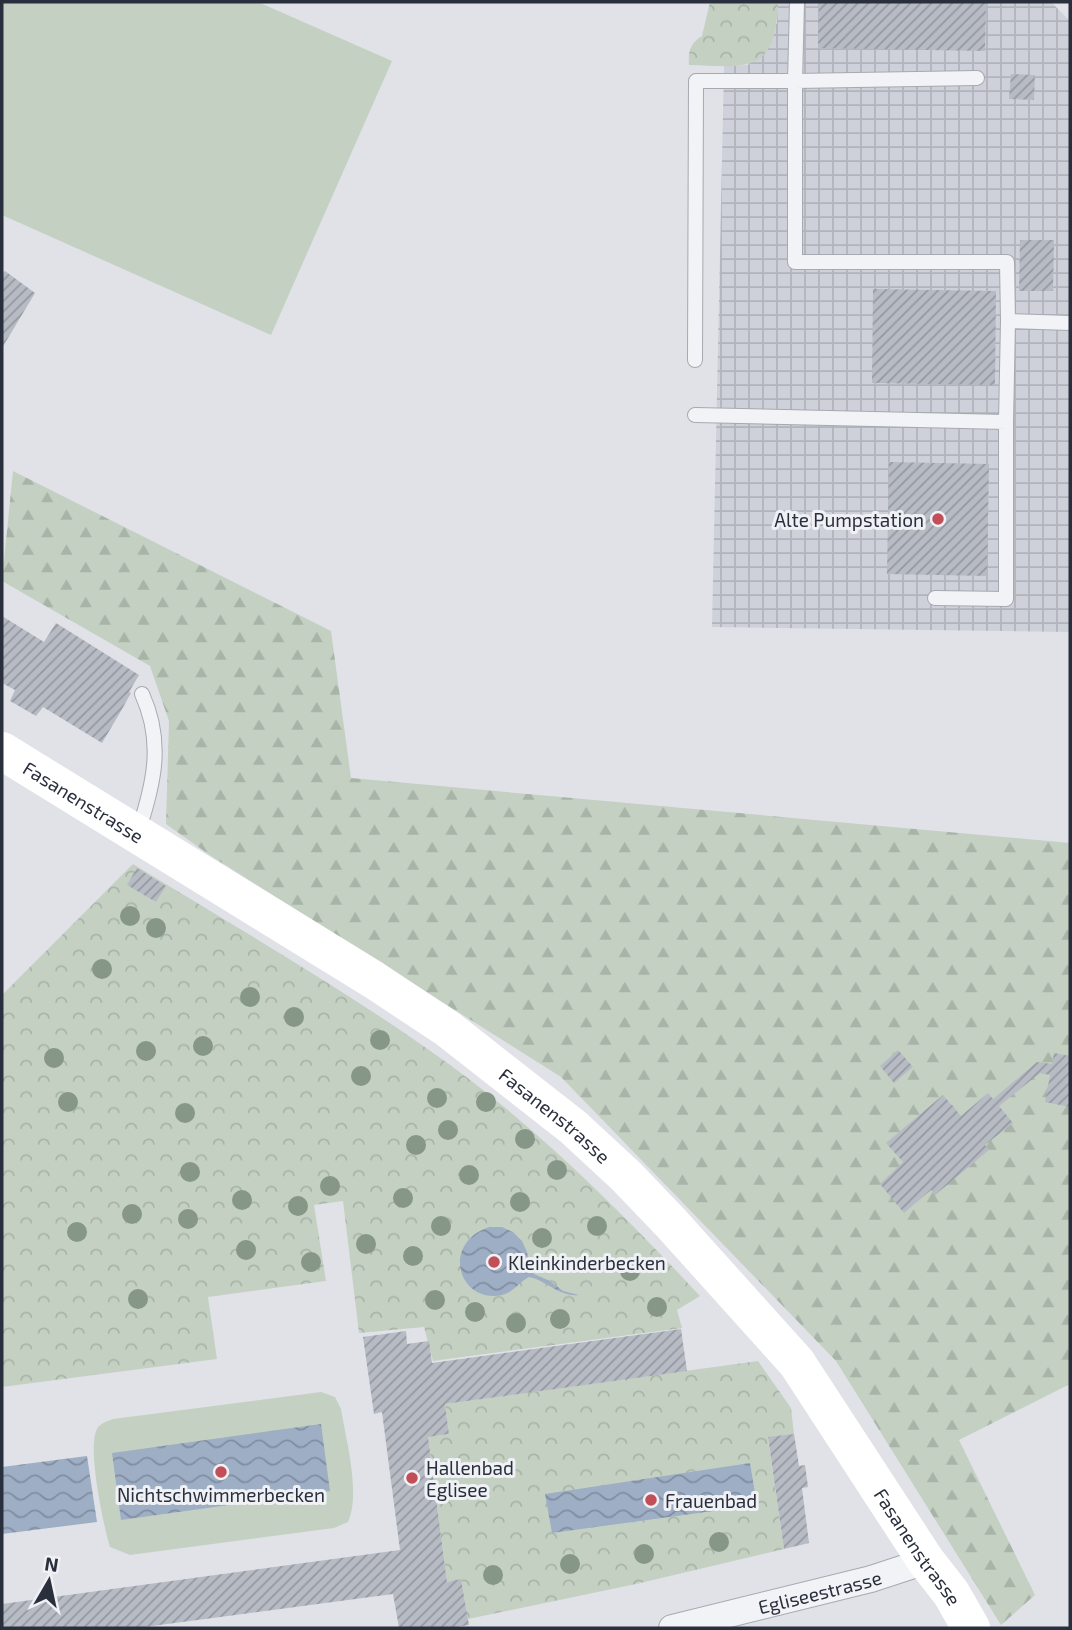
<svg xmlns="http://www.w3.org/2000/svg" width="1072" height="1630" font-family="'Exo 2',sans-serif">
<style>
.industrial{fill:url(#industrial-grid)}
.grass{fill:#c4d1c2}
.forest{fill:url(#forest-firs)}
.park{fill:url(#park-crowns)}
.water{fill:url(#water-waves)}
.building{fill:url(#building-hatch)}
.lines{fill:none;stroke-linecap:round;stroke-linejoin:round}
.lane-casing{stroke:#a6a9b1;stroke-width:16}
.street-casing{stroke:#a6a9b1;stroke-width:28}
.lane{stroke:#f2f3f6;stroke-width:14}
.street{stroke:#f2f3f6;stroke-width:26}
.secondary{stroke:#fff;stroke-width:38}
.tree{fill:#869687}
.poi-dot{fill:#c24f57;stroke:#eff1f5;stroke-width:2.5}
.labels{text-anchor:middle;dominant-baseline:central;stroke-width:6;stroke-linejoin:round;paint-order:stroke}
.poi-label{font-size:19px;fill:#2a2f3d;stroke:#eff1f5;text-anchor:start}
.street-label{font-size:19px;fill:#2a2f3d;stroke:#eff1f5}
</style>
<defs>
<pattern id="industrial-grid" width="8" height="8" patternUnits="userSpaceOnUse" patternTransform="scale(1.75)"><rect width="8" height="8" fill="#ced1d9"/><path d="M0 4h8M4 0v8" fill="none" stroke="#b1b4bb"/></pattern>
<pattern id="forest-firs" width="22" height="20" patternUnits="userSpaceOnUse" patternTransform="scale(1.75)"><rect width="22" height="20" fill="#c4d1c2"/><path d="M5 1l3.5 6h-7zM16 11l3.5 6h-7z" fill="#a9b4a8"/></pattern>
<pattern id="park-crowns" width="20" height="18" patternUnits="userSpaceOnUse" patternTransform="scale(1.75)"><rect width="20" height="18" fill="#c4d1c2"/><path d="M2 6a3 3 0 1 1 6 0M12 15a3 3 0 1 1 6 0" fill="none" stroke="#a9b4a8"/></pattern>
<pattern id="water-waves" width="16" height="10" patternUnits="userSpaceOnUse" patternTransform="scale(1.75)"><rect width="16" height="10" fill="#9eaec5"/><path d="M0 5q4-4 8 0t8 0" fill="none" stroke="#818ea1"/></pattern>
<pattern id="building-hatch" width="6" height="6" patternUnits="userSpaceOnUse" patternTransform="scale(1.75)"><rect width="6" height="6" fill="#b7bbc4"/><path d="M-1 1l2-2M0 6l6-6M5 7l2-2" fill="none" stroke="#9598a0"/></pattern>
</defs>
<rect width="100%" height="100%" fill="#e0e2e8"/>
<path class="industrial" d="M778,2h273l19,19v611l-358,-5 12,-561 24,-1 29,-42z"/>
<path class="grass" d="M2,2h256l134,59 -121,274 -269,-120z
M321,1392l14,5 6,12c5,31 20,84 7,113l-14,6 -204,27 -20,-8c-7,-23 -22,-95 -14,-116 3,-8 10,-9 17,-12z"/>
<path class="forest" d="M13,471l318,160 20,147 719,65v541l-111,56 76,155 -34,30 -165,-264 -275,-284 -350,-221 -45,-32 3,-103 -19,-55 -148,-85z"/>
<path class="park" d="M710,2h68c-2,72 -30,65 -89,63 -1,-13 1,-22 13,-29z
M133,864c99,61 201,119 296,186 101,70 187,156 271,246l-23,14 5,18 -249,33 -9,-34 -65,6 -16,-132 -29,4 12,76 -118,16 9,62 -215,28v-392z
M758,1361l33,47 3,26 -26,4 16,111 -148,35 -168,35 -7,-39 -14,2 -19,-145 21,-3 -4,-30z"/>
<path class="water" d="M489,1227h13l11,5 9,9 5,11 3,17 4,5 16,7 13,10 16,4c-20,2 -31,-14 -50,-18 -10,5 -15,15 -27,18 -43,9 -62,-51 -13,-68z
M321,1424l9,67 -209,29 -9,-67z
M87,1456l10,66 -95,12v-67z
M750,1463l7,42 -205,28 -7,-39z"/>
<path class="building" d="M819,2h167l-1,49 -167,-3z
M1011,74l24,1 -1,25 -25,-1z
M1020,240h34l-1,51h-34z
M5,271l30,22 -33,55v-75z
M873,289l123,2 -1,94 -123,-2z
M889,462l100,2 -2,112 -100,-2z
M2,616l42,26 12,-19 83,52 -10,17 2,1 -10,18 -19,32 -59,-36 -7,9 -26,-15 5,-11 -13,-7z
M137,868l29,18 -10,16 -29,-17z
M898,1050l15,17 -19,16 -14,-17z
M1054,1053l16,3v51l-25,-5 5,-27 -10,-2 -41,33 14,17 -28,22 4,5 -54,45 -4,-5 -27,23 -24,-29 23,-22 -17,-19 57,-48 18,21 27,-23 5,6 44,-37 15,2z
M681,1329l6,42 -242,33 4,30 -21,3 19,145 14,-3 8,46 -19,3h-51l-6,-34 -256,34h-135v-24l398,-54 -18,-138 -8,2 -11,-77 43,-6 1,13 22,-3 3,22z
M794,1434l5,32 6,-1 3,22 -6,1 7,55 -25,6 -16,-112z"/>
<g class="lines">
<g class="lane-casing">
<path id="lane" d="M797,2l-2,79 182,-3
M695,360l1,-279h99v181h212l1,59
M695,415l311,7 2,-101 62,2
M935,598l71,1v-177
M138,832c16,-48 26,-90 4,-138"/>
</g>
<g class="street-casing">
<g id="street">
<path id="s1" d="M672,1628l199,-49 55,-18"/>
</g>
</g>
<use href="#lane" class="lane"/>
<use href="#street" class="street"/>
<path class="secondary" id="s2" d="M2,751l372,229 74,49 125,98 53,49 45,47 126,140 129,198 25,32 20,35"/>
</g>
<g class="tree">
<circle cx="130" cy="916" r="10"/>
<circle cx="156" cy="928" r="10"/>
<circle cx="102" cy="969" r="10"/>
<circle cx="250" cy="997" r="10"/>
<circle cx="294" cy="1017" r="10"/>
<circle cx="380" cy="1040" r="10"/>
<circle cx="203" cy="1046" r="10"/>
<circle cx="146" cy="1051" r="10"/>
<circle cx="54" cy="1058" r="10"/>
<circle cx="361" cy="1076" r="10"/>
<circle cx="437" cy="1098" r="10"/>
<circle cx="68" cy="1102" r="10"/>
<circle cx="486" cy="1102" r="10"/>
<circle cx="185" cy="1113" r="10"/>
<circle cx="448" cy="1130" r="10"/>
<circle cx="525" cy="1139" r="10"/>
<circle cx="416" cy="1145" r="10"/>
<circle cx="557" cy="1170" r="10"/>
<circle cx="190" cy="1172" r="10"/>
<circle cx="469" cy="1175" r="10"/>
<circle cx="330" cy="1186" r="10"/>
<circle cx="403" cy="1198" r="10"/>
<circle cx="242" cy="1200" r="10"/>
<circle cx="520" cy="1202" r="10"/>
<circle cx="298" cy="1206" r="10"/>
<circle cx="132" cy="1214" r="10"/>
<circle cx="188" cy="1219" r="10"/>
<circle cx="441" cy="1226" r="10"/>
<circle cx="597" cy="1226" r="10"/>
<circle cx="77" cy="1232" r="10"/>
<circle cx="542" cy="1238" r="10"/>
<circle cx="366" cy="1244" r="10"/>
<circle cx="246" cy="1250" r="10"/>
<circle cx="413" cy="1256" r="10"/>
<circle cx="311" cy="1262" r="10"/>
<circle cx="630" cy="1271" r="10"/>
<circle cx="138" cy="1299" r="10"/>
<circle cx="435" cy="1300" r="10"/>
<circle cx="657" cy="1307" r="10"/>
<circle cx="475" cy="1312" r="10"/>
<circle cx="560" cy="1319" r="10"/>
<circle cx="516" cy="1323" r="10"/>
<circle cx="719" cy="1542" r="10"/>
<circle cx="644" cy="1554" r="10"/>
<circle cx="570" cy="1564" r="10"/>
<circle cx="493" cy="1575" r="10"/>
</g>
<g class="poi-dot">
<circle cx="938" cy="519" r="7"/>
<circle cx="494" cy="1262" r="7"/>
<circle cx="221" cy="1472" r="7"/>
<circle cx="412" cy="1478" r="7"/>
<circle cx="651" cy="1500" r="7"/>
</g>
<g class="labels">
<g class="poi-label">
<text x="924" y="519" text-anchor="end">Alte Pumpstation</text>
<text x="508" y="1262">Kleinkinderbecken</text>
<text x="426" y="1467">Hallenbad<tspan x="426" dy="22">Eglisee</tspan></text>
<text x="221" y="1494" text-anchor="middle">Nichtschwimmerbecken</text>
<text x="665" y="1500">Frauenbad</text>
</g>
<g class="street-label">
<text stroke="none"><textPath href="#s2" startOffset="96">Fasanenstrasse</textPath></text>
<text stroke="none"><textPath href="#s2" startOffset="663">Fasanenstrasse</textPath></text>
<text stroke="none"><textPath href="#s2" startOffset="1230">Fasanenstrasse</textPath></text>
<text stroke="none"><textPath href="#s1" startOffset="152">Egliseestrasse</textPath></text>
</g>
</g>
<rect width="1072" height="1630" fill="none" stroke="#2a2f3d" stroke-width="7"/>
<g transform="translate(49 1581) rotate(9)" stroke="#eff1f5" stroke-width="5" paint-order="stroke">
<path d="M0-5L12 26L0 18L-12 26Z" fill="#2a2f3d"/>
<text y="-10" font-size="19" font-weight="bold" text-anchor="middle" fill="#2a2f3d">N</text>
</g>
</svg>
